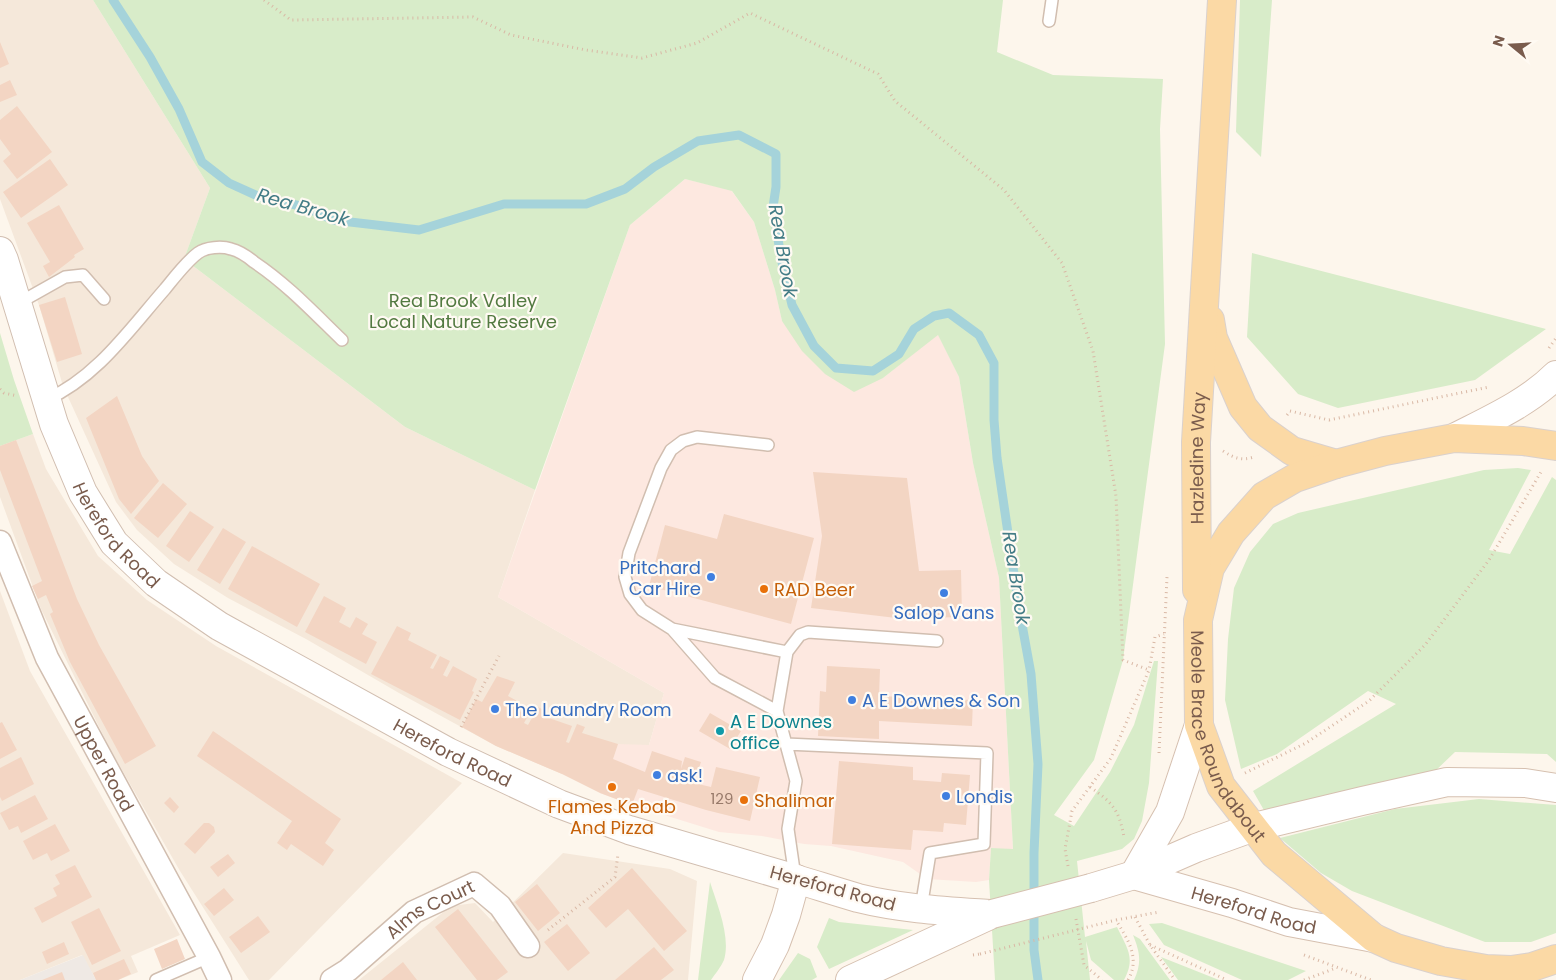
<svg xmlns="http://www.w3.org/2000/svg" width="1556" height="980" font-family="Poppins,sans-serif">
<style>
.residential{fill:#f5e8da}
.commercial{fill:#fde8e0}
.industrial{fill:#efe9e4}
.green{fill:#d8ecc9}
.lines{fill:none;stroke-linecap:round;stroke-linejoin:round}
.stream{stroke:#a5d3da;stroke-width:9}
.building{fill:#f3d5c3}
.service-casing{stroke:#d1beb0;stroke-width:14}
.minor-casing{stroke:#d1beb0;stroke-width:25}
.tertiary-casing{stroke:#d1beb0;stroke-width:30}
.secondary-casing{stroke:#d6c0b0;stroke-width:30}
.primary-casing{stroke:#dad1cd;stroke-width:30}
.path{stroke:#d9b8a5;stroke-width:3;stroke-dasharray:1 4;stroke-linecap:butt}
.service{stroke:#fff;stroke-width:11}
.minor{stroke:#fff;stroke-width:22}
.tertiary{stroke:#fff;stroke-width:28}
.secondary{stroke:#fff;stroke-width:28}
.primary{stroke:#fbd9a5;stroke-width:28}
.secondary-bridge-casing{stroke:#d6c0b0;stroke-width:30;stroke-linecap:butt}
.path-bridge{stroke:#d9b8a5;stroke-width:3;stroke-dasharray:1 4;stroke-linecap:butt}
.secondary-bridge{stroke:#fff;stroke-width:28}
.shop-dot{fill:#3f7fe0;stroke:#fffaf3;stroke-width:2}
.food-dot{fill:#e8710a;stroke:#fffaf3;stroke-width:2}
.culture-dot{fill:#0f9aa8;stroke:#fffaf3;stroke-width:2}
.labels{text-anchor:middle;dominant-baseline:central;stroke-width:4.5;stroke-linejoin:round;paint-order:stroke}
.number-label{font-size:15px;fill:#987a6a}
.park-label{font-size:18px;fill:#537a41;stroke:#fffaf3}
.street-label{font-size:18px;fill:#7a5c4d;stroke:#fffaf3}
.shop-label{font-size:18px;fill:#366cbe;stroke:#fffaf3;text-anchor:start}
.food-label{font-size:18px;fill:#c56008;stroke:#fffaf3;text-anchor:start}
.culture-label{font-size:18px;fill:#0d838f;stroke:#fffaf3;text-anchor:start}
.water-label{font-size:19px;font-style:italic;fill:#437c86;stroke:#fffaf3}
</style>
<rect width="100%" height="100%" fill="#fdf6ec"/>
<path class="residential" d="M0,0h93l117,188 -26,71 221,168 130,63 -37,107 166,96 -15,52 -36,14 -51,15 -66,-28 -97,-53 -93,-54 -78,-41 -54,-34 -37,-34 -21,-28 -53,-116 -24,-81 -39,-106z
M33,434l13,35 52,87 49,44 69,46 246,137 -193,197h-20l-69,-109 -70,-122 -69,-140 -41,-112v-51z
M0,591l30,80 150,264 -49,21 7,16 -20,8h-22l-14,-25 -62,25h-20z
M563,853l107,16 27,12 -9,99h-329l92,-74 24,-3 18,19z"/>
<path class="commercial" d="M685,179l46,11 23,32 21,68 7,31 101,57 55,-44 21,43 14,86 26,115 14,272 -22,-2 -2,32 -13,2 -49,-3 -24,-17 -72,-16 -27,-2 -42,-8 -43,-4 -87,-27 -32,-12 18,-49 31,1 15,-52 -166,-96 132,-372z"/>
<path class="industrial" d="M83,955l13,25h-76z"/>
<path class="green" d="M93,0h910l-6,52 56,23 110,4 -3,50 5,215 -42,316 -29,100 -40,55 20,11 36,-54 24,-47 20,-64h4l-9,122 -7,38 -8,18 -12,10 -45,12 8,76 32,-10c10,21 19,31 7,53h-10l-23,-20 -5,-19 4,39h-95l-6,-100 2,-32 22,1 -14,-271 -26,-115 -14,-86 -21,-42 -55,43 -29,14 -29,-18 -23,-23 -20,-30 -7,-31 -21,-68 -22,-31 -47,-12 -55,46 -95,265 -130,-63 -221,-168 26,-71z
M1240,0h32l-11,157 -25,-25z
M1252,253l294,76 -71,51 -137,28 -40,-14 -51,-57z
M0,333l14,47 19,54 -33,12z
M1518,468l13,2 -42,80 21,4 42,-77 4,3v282l-9,-8 -92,-2 -24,23 -162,44 -16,-28 143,-87 -28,-13 -91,63 -36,15 -16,-69 3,-61 6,-51 16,-36 23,-28 25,-11 186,-43z
M1479,799l77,6v128l-25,9h-46l-133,-51 -31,-18 -41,-35 115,-29z
M710,882c7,22 21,55 14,78 -3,7 -9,14 -13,20h-13z
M829,918l10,4 74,8 -84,39 -12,-22z
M1162,923l144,48 -18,9h-46l-78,-35 -15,-21z
M1133,935l7,4 30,41h-36c8,-17 6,-28 -1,-45z
M798,953l12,6 7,18 -5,3h-33z
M1161,957l58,23h-41z"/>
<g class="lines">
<path class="stream" d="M113,0l37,57 29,52 23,53 27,21 31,14 45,10 28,13 86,10 85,-26h82l39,-15 29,-22 44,-26 41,-6 37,19v33l-3,20 8,51 11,47 22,41 22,22 37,3 26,-17 15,-25 20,-13 15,-3 30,22 15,28v57l3,38 22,150 12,66 7,90 -4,89v97l4,30"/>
</g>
<path class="building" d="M0,42l9,22 -9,4z
M10,80l7,15 -17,7v-17z
M17,106l35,46 -35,27 -14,-18 8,-7 -11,-15v-19z
M50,159l18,26 -47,33 -18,-26z
M59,205l25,44 -10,6 1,2 -26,20 -6,-11 7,-4 -23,-39z
M65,297l17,57 -25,8 -18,-57z
M117,396l25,60 17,25 -28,33 -12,-15 -33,-81z
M16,440l61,159 22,46 57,101 -31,18 -55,-102 -20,-48 3,-2 -7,-17 -8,4 -6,-13 10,-5 -42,-111v-24z
M813,472l94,6 12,93 42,-1 1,47 -42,1 2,3 -111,-13 11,-72z
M163,483l24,21 -29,34 -24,-20z
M190,511l24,16 -25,35 -23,-16z
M724,514l90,24 -23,86 -142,-38 16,-61 52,14z
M223,528l23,14 -26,42 -23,-14z
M252,546l68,38 -23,43 -69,-38z
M324,596l22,12 -7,14 11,6 6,-11 12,7 -6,10 15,8 -11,22 -61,-32z
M397,626l14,7 -3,7 29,15 -7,13 3,1 7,-13 10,5 -7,14 4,2 6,-11 24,13 -5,12 2,1 -14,28 -89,-46z
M827,666l53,3 -1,27 94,4 -1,26 -93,-5v18l-61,-3 2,-45 6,1z
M497,676l18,6 -7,14 11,6 -4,8 14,4 -5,9 4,2 10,-18 10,5 -2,5 26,9 -6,16 3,1 8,-19 8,3 -3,6 36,11 -5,15 32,13 7,-21 30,10 -1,8 4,-12 16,5 -7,21 17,4 5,-20 44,10 -10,44 -44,-11 -68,-21 -6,16 -32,-12 -38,-19 -66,-28 -34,-19 14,-28 6,3z
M710,713l31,18 -11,18 -31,-18z
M2,722l15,28 -17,9v-36z
M213,731l128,88 -16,24 9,7 -11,16 -32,-22 -4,6 -10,-7 15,-22 -95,-65z
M21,757l13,27 -32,17 -2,-4v-29z
M839,761l74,6v13l28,2 1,-9 28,2 -4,50 -22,-2 -1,9 -30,-2 -2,20 -79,-6z
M35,795l13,24 -27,14 -3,-7 -9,4 -9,-17z
M170,797l9,10 -5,6 -10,-10z
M204,823h5l5,4 1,5 -20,22 -11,-10z
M55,824l15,27 -19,10 -4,-8 -14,7 -10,-19z
M228,854l7,9 -17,14 -8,-10z
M75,865l17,32 -50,26 -8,-15 23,-12 -4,-8 7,-4 -5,-9z
M632,868l55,63 -23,20 -36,-42 -22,19 -18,-20z
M537,884l23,29 -22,18 -23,-29z
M224,888l10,12 -20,16 -10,-12z
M99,908l22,43 -29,14 -21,-43z
M458,909l50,63 -11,8h-20l-42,-53z
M258,916l12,16 -29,21 -12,-16z
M567,924l23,29 -22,18 -24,-29z
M177,939l8,20 -23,10 -8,-20z
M64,942l5,12 -22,10 -5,-12z
M654,947l20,23 -13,10h-46z
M124,959l7,15 -13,6h-22l-3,-7z
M403,962l14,18h-36z
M62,972l3,8h-23z"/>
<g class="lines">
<g class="service-casing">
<path id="service" d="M1049,21l3,-21
M17,304l48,-27 18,-2 21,24
M46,400c51,-23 83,-70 119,-111 9,-11 21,-27 33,-36 8,-6 24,-7 33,-4 8,2 17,8 23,13 33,22 60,51 88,78
M768,445l-71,-8 -14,4 -12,9 -10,18 -32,85 -4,24 5,17 12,16 30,19 43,49 62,33 19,70 -8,48 7,48
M672,629l115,23 -10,59
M787,652l13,-17 8,-3 129,9
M786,744l201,9 -3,91 -54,9 -9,55
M156,980l53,-23"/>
</g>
<g class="minor-casing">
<g id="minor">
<path id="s1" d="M0,542l47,116 162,299 11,23"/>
<path id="s2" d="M332,980l16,-10 66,-58 60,-28 26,22 28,40"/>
</g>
</g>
<g class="tertiary-casing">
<g id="tertiary">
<path id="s3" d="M0,251l4,9 50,164 29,69 31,50 42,40 63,43 229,126 111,52 70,26 167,49"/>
</g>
</g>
<g class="secondary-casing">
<g id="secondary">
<path d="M1454,438c35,-18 74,-35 102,-63"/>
<path id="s4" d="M1134,875l98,28 57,19 85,16"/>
<path d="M1134,875l36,-63 29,-87"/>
<path d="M1091,888l43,-13 62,-27 58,-21 108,-26 85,-19 78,1 31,5"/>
<path d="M757,980l18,-35 11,-30 10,-36c20,6 41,13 62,19 44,11 89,13 134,16"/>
<path d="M850,980l138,-64"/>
</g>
</g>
<g class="primary-casing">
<g id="primary">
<path d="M1210,320l3,18 30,69 17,21 32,23 44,13"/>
<path id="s5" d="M1556,446l-33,-5 -69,-3 -69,13 -49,13 -41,14 -31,18 -33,37 -21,35 -12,52 1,105 22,61 53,68 100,84 22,10 45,13 45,8 25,1 21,-3 24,-8"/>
<path id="s6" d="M1197,590l-1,-148 26,-442"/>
</g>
</g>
<path class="path" d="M264,0l27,20 182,-3 38,18 75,15 56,8 55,-15 53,-30 128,61 17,27 109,89 58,73 31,88 23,145 7,164 26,10
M1549,348l7,-10
M0,389l4,4 14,3
M1287,415l3,-4 39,9 160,-33
M1223,451c11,7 18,10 31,6
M461,727l38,-71
M1159,753l8,-176
M1245,773l61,-30 63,-42 56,-56 64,-85 52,-88
M1090,787c23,16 29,23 34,50
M1068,866l-3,-17 7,-38 39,-53 38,-88 6,-33 9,-3
M1135,917l15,28 25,35
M1076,919l8,46 18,15
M548,930l67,-53 3,-23
M1150,945l77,35
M973,955l7,-1
M1304,955l67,25
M1128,980c13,-23 -1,-41 -12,-60l43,-8
M1304,980l32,-12"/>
<use href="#service" class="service"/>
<use href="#minor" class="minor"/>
<use href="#tertiary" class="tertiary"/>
<use href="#secondary" class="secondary"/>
<use href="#primary" class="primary"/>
<g class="secondary-bridge-casing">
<path id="secondary-bridge" d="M992,914l99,-26"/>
</g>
<path class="path-bridge" d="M980,954l136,-34"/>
<use href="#secondary-bridge" class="secondary-bridge"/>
</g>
<g class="shop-dot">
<circle cx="711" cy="577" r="5"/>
<circle cx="944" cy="593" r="5"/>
<circle cx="852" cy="700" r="5"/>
<circle cx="495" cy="709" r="5"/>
<circle cx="657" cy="775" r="5"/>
<circle cx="946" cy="796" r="5"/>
</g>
<g class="food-dot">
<circle cx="764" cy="589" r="5"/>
<circle cx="612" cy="787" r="5"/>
<circle cx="744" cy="800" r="5"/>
</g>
<circle class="culture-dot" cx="720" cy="731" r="5"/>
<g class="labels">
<g class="number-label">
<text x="722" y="798">129</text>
</g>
<g class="park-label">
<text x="463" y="300">Rea Brook Valley<tspan x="463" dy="21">Local Nature Reserve</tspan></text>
</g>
<g class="street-label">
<text stroke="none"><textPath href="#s6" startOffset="132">Hazledine Way</textPath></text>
<text stroke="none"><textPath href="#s3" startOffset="310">Hereford Road</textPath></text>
<text stroke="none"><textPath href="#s5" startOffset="570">Meole Brace Roundabout</textPath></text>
<text stroke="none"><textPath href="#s3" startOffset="715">Hereford Road</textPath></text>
<text stroke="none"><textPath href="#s1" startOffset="245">Upper Road</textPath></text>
<text transform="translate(833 888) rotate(15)">Hereford Road</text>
<text stroke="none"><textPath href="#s4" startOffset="125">Hereford Road</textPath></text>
<text stroke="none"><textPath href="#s2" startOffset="122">Alms Court</textPath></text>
</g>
<g class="shop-label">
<text x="701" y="567" text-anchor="end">Pritchard<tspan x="701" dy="21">Car Hire</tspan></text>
<text x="944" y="612" text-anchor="middle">Salop Vans</text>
<text x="862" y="700">A E Downes &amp; Son</text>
<text x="505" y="709">The Laundry Room</text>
<text x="667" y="775">ask!</text>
<text x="956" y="796">Londis</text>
</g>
<g class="food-label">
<text x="774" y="589">RAD Beer</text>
<text x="754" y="800">Shalimar</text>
<text x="612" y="806" text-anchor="middle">Flames Kebab<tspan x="612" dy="21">And Pizza</tspan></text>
</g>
<g class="culture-label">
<text x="730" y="721">A E Downes<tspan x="730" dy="21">office</tspan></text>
</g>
<g class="water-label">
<text transform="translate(303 207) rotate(16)">Rea Brook</text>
<text transform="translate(783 251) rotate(80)">Rea Brook</text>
<text transform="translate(1016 578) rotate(81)">Rea Brook</text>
</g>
</g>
<g transform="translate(1511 45) rotate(288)" stroke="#fffaf3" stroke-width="4" paint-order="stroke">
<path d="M0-4L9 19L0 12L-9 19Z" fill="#7a5c4d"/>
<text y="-8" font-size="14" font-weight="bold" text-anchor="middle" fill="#7a5c4d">N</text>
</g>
</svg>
